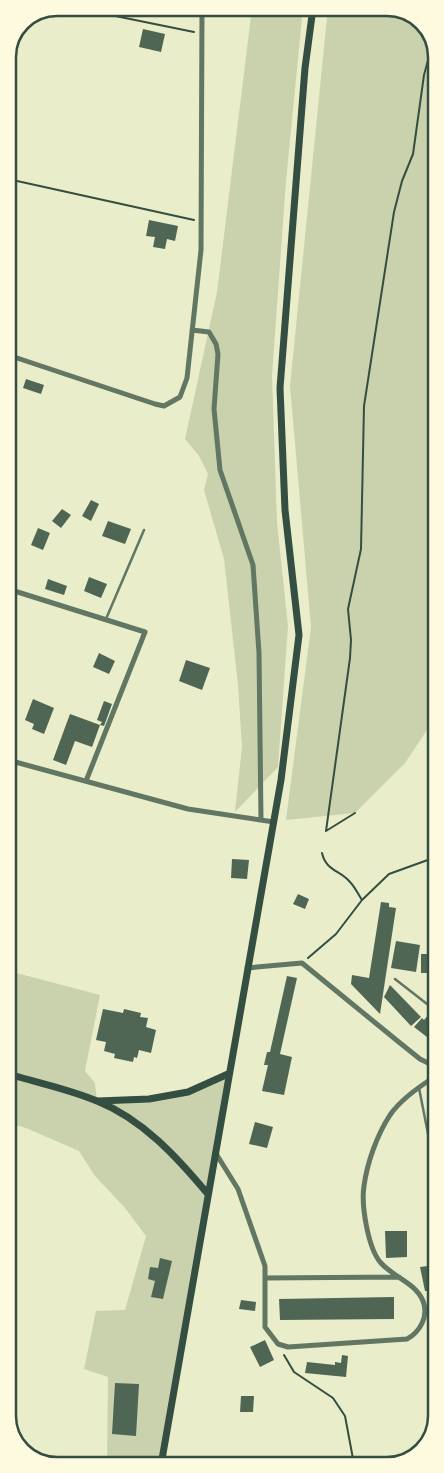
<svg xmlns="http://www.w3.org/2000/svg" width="444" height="1473" font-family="'Exo 2',sans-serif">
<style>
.green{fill:#cad2ad}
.building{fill:#4f6655}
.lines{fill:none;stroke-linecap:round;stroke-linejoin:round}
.path{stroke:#344e41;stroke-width:2}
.service{stroke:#617663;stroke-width:2.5}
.minor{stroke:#617663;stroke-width:5}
.secondary{stroke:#344e41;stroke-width:7}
.rim{fill:none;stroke:#344e41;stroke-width:2.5}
</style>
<rect width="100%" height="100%" fill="#e9edc9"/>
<path class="green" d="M252,8h51l-17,173 -14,195 5,147 11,103 -10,141 -43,45 7,-65 -4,-62 -14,-126 -20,-69 4,-16 -9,-18 -14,-17 32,-147z
M328,8h65l27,12 15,25 1,664 -11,24 -20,30 -50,50 -69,7 25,-193 -21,-241z
M9,971l91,24 -15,76 10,12 2,18 52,-2 39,-7 40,-18 -67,391h-54l1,-88 -24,-8 12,-58 29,-1 21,-74 -21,-28 -30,-32 -16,-25 -53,-23 -17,-5z"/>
<path class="building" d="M143,29l22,5 -4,18 -22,-5z
M149,220l29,6 -3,15 -8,-2 -2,10 -12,-2 2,-10 -9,-1z
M26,379l18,6 -3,9 -18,-6z
M91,500l8,4 -8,17 -9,-5z
M62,509l9,6 -10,13 -9,-7z
M108,521l23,8 -6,15 -23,-8z
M38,528l12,5 -7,17 -12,-5z
M89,577l18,7 -6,14 -17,-7z
M48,579l19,7 -3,9 -19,-6z
M99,653l16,8 -6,13 -16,-7z
M186,660l24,8 -8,22 -23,-9z
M33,699l21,9 -10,26 -12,-5 2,-5 -9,-4z
M104,701l8,3 -8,22 -4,-1 2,-3 -5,-2z
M70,714l30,11 -8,22 -17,-6 -9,24 -13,-5z
M232,859l17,1 -2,19 -16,-1z
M298,894l11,5 -4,10 -12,-5z
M381,902l8,1v4l7,1 -16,106 -29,-30 1,-9 17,3z
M396,941l24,4 -4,27 -25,-4z
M421,954h15v19h-15z
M287,976l10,2 -17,76 12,3 -8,38 -22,-4 6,-26h-4l3,-13h3z
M390,985l31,32 -10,9 -27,-29z
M103,1009l20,4 1,-4 17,4 -1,4 8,1 -2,9 10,3 -5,23 -12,-3 -2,8 -3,-1 -1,5 -19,-4 1,-4 -11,-3 2,-9 -10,-2z
M431,1012l5,4v28l-22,-17 8,-9 2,2z
M428,1105h8v10h-8z
M255,1122l18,5 -6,21 -18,-4z
M385,1231h22v26l-21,1z
M160,1258l12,3 -9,38 -12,-2 4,-16 -7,-2 2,-12 8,1z
M436,1265v79l-8,1v-14h3l-2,-40h-4l-5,-24z
M394,1297v22l-114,1 -1,-21z
M241,1300l15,2 -1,9 -16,-2z
M265,1340l9,20 -14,7 -10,-20z
M342,1355l6,1 -2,21 -41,-4 2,-11 28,3v-3l6,1z
M115,1383l24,1 -3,52 -24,-2z
M241,1396h13l-1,16h-13z"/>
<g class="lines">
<path class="path" d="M76,8l118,24
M8,179l186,41
M355,813l-29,18 24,-173 1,-18 -3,-31 13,-60 3,-143 30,-194 8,-31 11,-27 11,-79 9,-33
M322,853c4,18 18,17 28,29 5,5 8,12 12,18
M308,958l28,-24 26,-34 27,-26 47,-17
M284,1355l10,17 39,26 12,18 9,48"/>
<path class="service" d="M106,619l38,-89
M395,979l41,32
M419,1088l12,61 5,-1"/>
<path class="minor" d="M192,330l17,2 7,12 2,10 -4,55 6,61 33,95 6,88 2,167
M8,355l147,49 9,2 16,-9 7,-19 14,-128 1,-242
M8,589l137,43 -59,149
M8,760l180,49 86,13
M247,968l55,-5 98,80 20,16 16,8
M215,1152l23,37 27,77v61l13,17 10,3 119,-8c13,-7 22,-23 16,-38 -7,-18 -30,-24 -42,-38 -13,-14 -20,-58 -17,-77 3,-23 13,-51 26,-71 11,-16 30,-29 46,-39
M265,1278l134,-1"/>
<path class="secondary" d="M9,1074c29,9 60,15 88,27 45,18 79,55 110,92
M98,1101l51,-2 39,-7 40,-18
M161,1465l120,-685 18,-145 -14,-125 -5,-122 25,-320 8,-60"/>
</g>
<path d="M0 0H444V1473H0ZM57 16H387A41 41 0 0 1 428 57V1416A41 41 0 0 1 387 1457H57A41 41 0 0 1 16 1416V57A41 41 0 0 1 57 16Z" fill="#fefae0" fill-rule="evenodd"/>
<path class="rim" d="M57 16H387A41 41 0 0 1 428 57V1416A41 41 0 0 1 387 1457H57A41 41 0 0 1 16 1416V57A41 41 0 0 1 57 16Z"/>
</svg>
